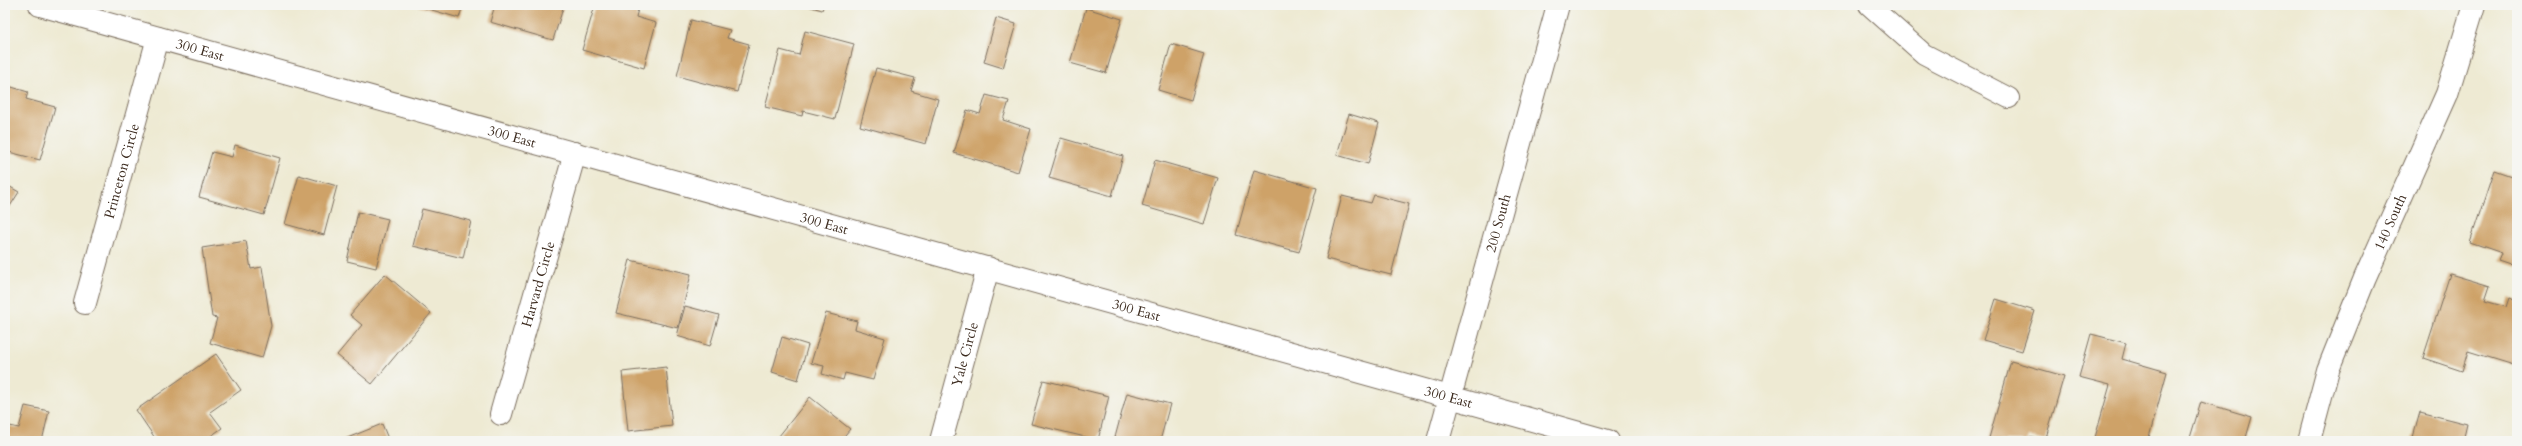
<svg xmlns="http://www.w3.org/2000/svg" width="2522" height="446" font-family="Cardo,serif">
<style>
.building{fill:#cea267}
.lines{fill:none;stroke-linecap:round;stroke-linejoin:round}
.service-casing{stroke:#7a6d5d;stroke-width:22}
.minor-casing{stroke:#7a6d5d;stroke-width:24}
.tertiary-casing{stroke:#7a6d5d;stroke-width:24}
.service{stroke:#fff;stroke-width:20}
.minor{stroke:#fff;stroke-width:22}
.tertiary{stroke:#fff;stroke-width:22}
.labels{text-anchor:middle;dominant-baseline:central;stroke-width:3;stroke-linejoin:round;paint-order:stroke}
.street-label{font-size:14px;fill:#3b2a1e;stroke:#f6f6f2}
</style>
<rect width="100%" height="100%" fill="#f6f6f2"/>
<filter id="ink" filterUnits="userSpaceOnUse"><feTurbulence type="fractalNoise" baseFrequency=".025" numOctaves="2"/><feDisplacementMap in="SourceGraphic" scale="8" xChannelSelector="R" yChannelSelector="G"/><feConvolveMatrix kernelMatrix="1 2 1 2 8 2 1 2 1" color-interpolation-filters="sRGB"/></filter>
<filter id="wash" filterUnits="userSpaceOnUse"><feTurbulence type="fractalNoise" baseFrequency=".012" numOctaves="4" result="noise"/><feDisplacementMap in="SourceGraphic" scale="16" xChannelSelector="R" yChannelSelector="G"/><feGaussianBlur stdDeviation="0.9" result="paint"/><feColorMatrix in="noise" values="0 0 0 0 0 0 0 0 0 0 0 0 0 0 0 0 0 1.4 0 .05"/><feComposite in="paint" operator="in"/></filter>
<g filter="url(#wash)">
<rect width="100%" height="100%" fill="#eeead3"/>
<g id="blocks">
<path class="building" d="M415,5h48l-4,13z
M495,5h69l-11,35 -63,-18z
M595,5h44l-3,12 20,6 -12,45 -62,-18z
M804,5h20l-2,5z
M1086,8l36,11 -16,54 -36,-10z
M996,18l20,6 -13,44 -19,-6z
M691,20l39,10 -3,8 22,6 -12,48 -60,-16z
M805,31l49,13 -19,75 -32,-8 -1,5 -37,-9 15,-57 19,5z
M1171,44l33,10 -13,46 -33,-10z
M876,68l39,10 -4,13 27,8 -12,45 -66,-18z
M5,85l23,7 -2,7 29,8 -15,53 -35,-9z
M986,95l23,6 -6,19 28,9 -13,43 -64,-19 13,-43 13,4z
M1349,114l30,9 -11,41 -31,-9z
M1061,138l62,18 -11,40 -63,-18z
M235,145l45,13 -16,57 -65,-18 13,-45 20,5z
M1155,160l63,18 -14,46 -62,-18z
M1254,170l63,18 -18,64 -63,-17z
M2494,170l23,8v88l-18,-6 3,-7 -32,-11z
M299,175l38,11 -13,49 -39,-11z
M5,184l14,8 -14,22z
M1374,195l35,9 -18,71 -65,-16 16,-63 29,7z
M422,209l49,12 -8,37 -50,-12z
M358,212l30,7 -12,49 -29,-7z
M246,241l5,28 11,-2 9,59 -9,32 -52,-15 7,-25 -5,-1 -10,-69z
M630,260l61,14 -13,54 -62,-15z
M385,274l46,39 -59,71 -35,-29 25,-30 -12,-10z
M2450,274l40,12 -5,15 21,6 3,-9 8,3v65l-49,-15 -6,20 -39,-13z
M1996,299l39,12 -13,40 -39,-11z
M685,306l34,9 -9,31 -33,-10z
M826,313l31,8 -2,8 30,9 -12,42 -28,-7 -2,7 -21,-6 2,-8 -13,-3z
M2091,334l35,9 -4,16 45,13 -19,69h-54l16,-56 -31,-8z
M782,337l26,8 -10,35 -26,-8z
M216,354l25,36 -31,22 12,16 -18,13h-47l-21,-31z
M2011,361l53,15 -19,65 -16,-4 -2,4h-29l-9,-3z
M666,367l6,59 -44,5 -6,-59z
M1043,380l66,16 -11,44 -67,-16z
M1127,393l43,11 -10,37h-46z
M810,397l40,32 -10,12h-65z
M2201,402l51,15 -7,24h-56z
M25,406l24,5 -7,30 -21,-2 -1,2h-15v-16l14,3z
M2420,412l47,12 -4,17h-51z
M382,424l7,17h-49z"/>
</g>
</g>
<g filter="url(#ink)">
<use href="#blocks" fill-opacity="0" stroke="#7a6d5d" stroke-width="1"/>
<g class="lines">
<g class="service-casing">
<path id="service" d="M1869,5l55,49 85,44"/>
</g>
<g class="minor-casing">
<g id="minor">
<path id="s1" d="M40,5l1568,436"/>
<path id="s2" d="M85,303l73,-265"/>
<path id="s3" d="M501,414l74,-261"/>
<path id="s4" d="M941,441l47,-173"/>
<path id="s5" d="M2309,441l19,-71 37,-92 82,-184 27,-89"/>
</g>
</g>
<g class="tertiary-casing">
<g id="tertiary">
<path id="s6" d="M1438,441l120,-436"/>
</g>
</g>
<use href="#service" class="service"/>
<use href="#minor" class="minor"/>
<use href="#tertiary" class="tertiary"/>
</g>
</g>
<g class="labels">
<g class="street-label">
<text stroke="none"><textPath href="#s1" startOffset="166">300 East</textPath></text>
<text stroke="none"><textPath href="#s1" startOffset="490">300 East</textPath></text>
<text stroke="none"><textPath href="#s2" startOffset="137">Princeton Circle</textPath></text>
<text stroke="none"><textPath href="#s1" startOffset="814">300 East</textPath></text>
<text stroke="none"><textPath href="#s6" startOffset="226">200 South</textPath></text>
<text stroke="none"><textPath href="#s5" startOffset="234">140 South</textPath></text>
<text stroke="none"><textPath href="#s3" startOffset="135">Harvard Circle</textPath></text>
<text stroke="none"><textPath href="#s1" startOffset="1138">300 East</textPath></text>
<text stroke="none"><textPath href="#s4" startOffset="90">Yale Circle</textPath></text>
<text stroke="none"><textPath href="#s1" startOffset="1462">300 East</textPath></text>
</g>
</g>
<rect width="2522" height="446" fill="none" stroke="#f6f6f2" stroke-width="20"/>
</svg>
